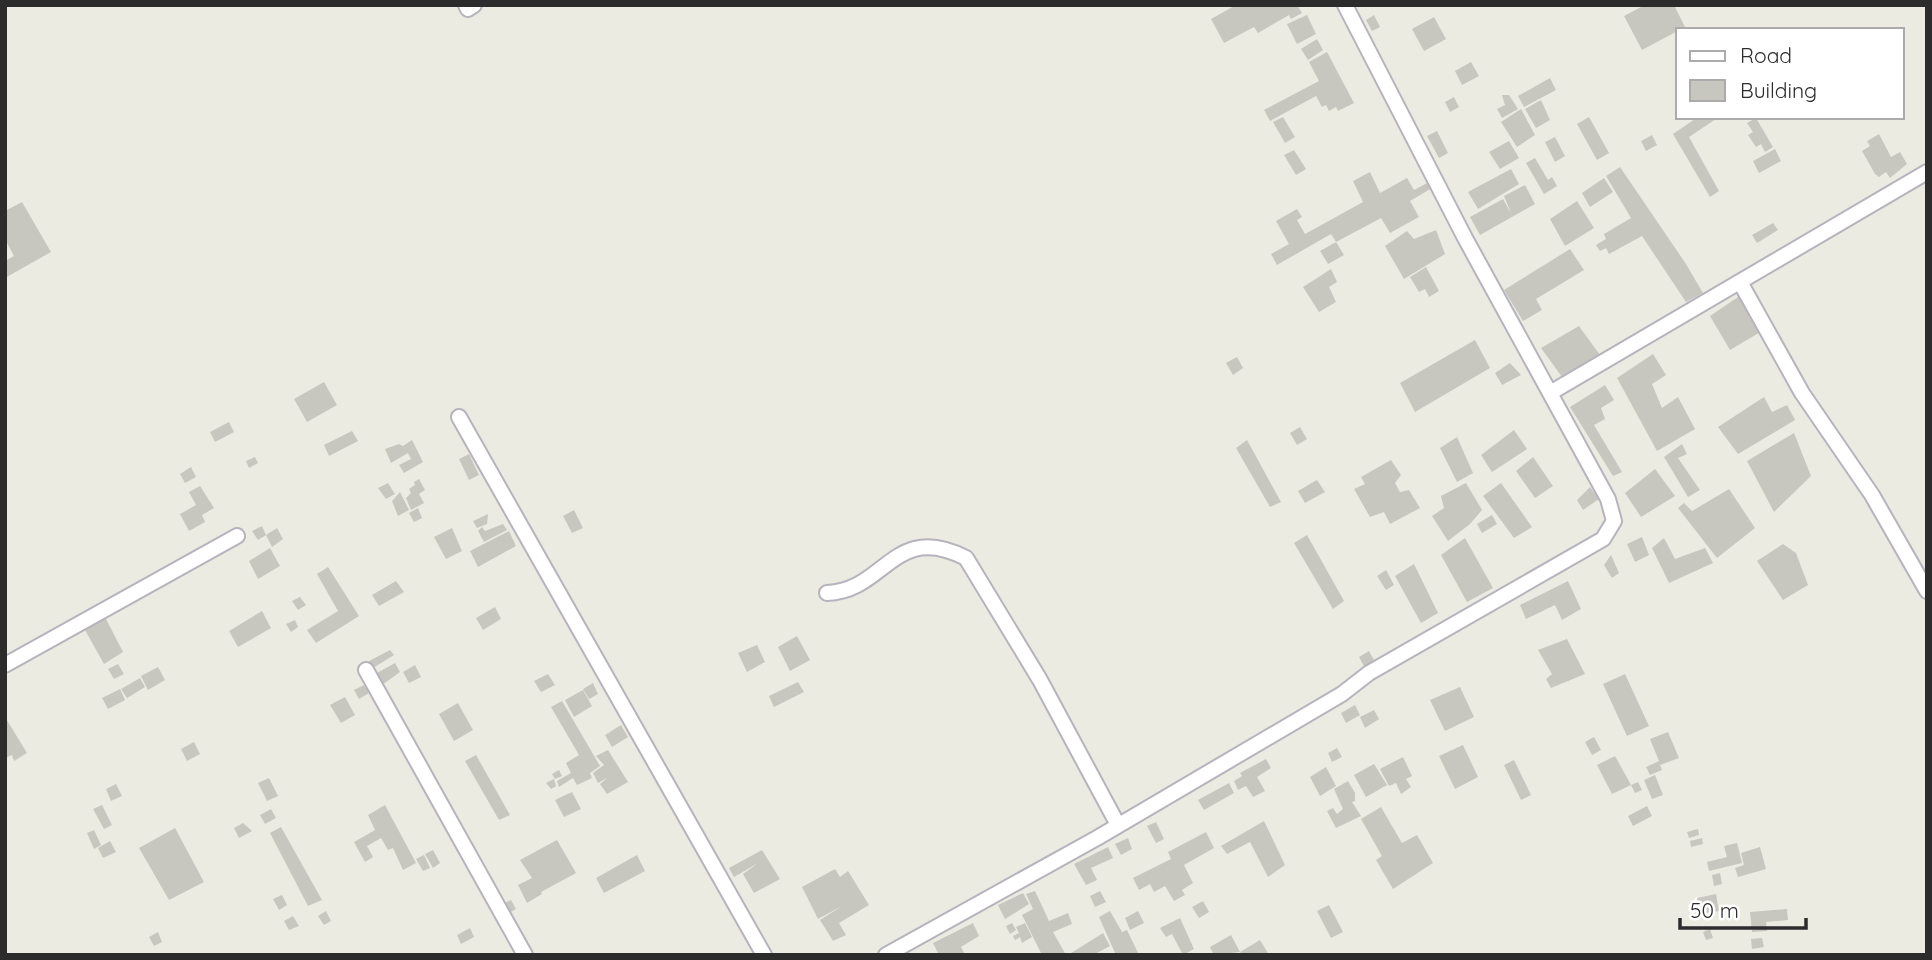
<svg xmlns="http://www.w3.org/2000/svg" width="1932" height="960" font-family="Quicksand,sans-serif">
<style>
.building{fill:#c8c7bf}
.lines{fill:none;stroke-linecap:round;stroke-linejoin:round}
.street-casing{stroke:#b5b4be;stroke-width:18}
.street{stroke:#fff;stroke-width:14}
</style>
<rect width="100%" height="100%" fill="#ecebe1"/>
<path class="building" d="M1236,5h61l5,8 -11,6 -2,-4 -31,18 -4,-6 -30,16 -13,-24z
M1645,5h29l11,22 -43,23 -18,-34z
M1307,15l9,19 -19,10 -10,-20z
M1374,15l6,12 -8,4 -6,-11z
M1434,17l12,22 -22,12 -12,-22z
M1317,39l6,11 -15,10 -7,-11z
M1327,52l27,51 -16,8 -2,-4 -7,4 -3,-6 -4,2 -6,-11 -46,25 -6,-11 55,-29 -10,-19z
M1471,62l8,14 -17,9 -7,-14z
M1550,78l6,12 -32,17 -6,-11z
M1502,95h7l9,14 -16,9 -5,-9 8,-4z
M1454,97l5,10 -9,5 -5,-10z
M1541,100l9,20 -14,8 -11,-19z
M1521,109l14,26 -18,12 -16,-25z
M1283,117l12,20 -10,6 -12,-21z
M1589,117l20,36 -12,7 -20,-36z
M1698,117h21l-30,20 30,54 -9,6 -37,-63z
M1756,118l17,29 -8,5 -4,-8 -5,3 -8,-12 5,-3 -6,-9z
M1437,131l11,22 -9,5 -12,-22z
M1879,134l12,23 9,-5 7,12 -17,14 -4,-6 -7,5 -4,-3 -13,-23 8,-5 -3,-5z
M1652,135l5,10 -11,6 -5,-10z
M1555,137l10,19 -10,6 -10,-20z
M1509,141l10,17 -19,11 -11,-17z
M1775,149l6,12 -22,12 -6,-12z
M1294,150l12,19 -10,6 -12,-20z
M1535,158l13,22 4,-3 5,9 -13,8 -18,-31z
M1620,167l66,97 17,29 -17,9 -44,-66 -33,18 -3,-6 -6,3 -4,-6 10,-6 -2,-5 27,-16 -25,-42z
M1511,169l8,15 -41,25 -10,-17z
M1370,172l10,21 27,-15 7,12 15,-8 3,6 -22,13 9,16 -29,16 -9,-15 -45,24 8,13 -16,9 -8,-13 16,-9 -5,-8 -54,31 -6,-11 18,-10 -13,-23 21,-12 5,8 -5,3 8,14 58,-32 -10,-21z
M1604,178l9,14 -23,15 -8,-14z
M1525,185l10,19 -55,31 -10,-18 33,-18 8,14 -7,-17z
M1577,201l17,27 -29,18 -15,-27z
M22,202l29,50 -46,26v-17l9,-5 -9,-17v-28z
M1773,223l5,7 -21,13 -5,-8z
M1436,230l9,24 -41,25 -19,-33 22,-15 7,8z
M1570,249l14,21 -48,29 6,11 -19,11 -19,-31z
M1426,267l13,24 -10,6 -4,-8 -6,3 -9,-15z
M1331,269l6,13 -8,5 7,15 -17,10 -16,-25z
M1741,295l21,36 -32,19 -20,-34z
M1579,326l21,29 -38,22 -21,-29z
M1475,340l15,28 -75,44 -15,-29z
M1653,354l13,21 -14,9 10,24 16,-11 17,32 -38,22 -40,-73z
M1237,357l6,11 -10,7 -7,-12z
M1510,363l11,12 -19,10 -7,-12z
M324,382l13,23 -30,17 -13,-23z
M1605,385l9,15 -13,8 4,11 -11,6 28,47 -9,4 -43,-69z
M1764,397l8,15 15,-7 8,15 -57,34 -20,-27z
M229,422l5,10 -19,10 -5,-10z
M1300,427l7,12 -10,6 -7,-12z
M1514,430l13,19 -35,23 -11,-17z
M352,431l6,10 -29,15 -5,-11z
M1794,433l17,43 -37,36 -27,-51z
M1457,437l16,36 -16,9 -17,-34z
M412,440l11,22 -19,11 -5,-8 12,-6 -3,-6 -17,10 -6,-14 14,-5 4,2z
M1247,440l34,62 -11,5 -34,-59z
M1682,444l5,10 -9,4 22,32 -12,7 -24,-40z
M469,454l10,21 -10,5 -10,-21z
M255,457l3,6 -9,5 -3,-7z
M1533,457l20,29 -18,12 -19,-27z
M1391,460l10,15 -6,8 5,9 9,-2 11,18 -30,16 -6,-12 -14,5 -16,-28 11,-5 -4,-7z
M191,467l5,10 -11,6 -5,-9z
M1655,469l20,27 -34,21 -16,-24z
M419,479l6,11 -6,4 5,9 -13,7 -5,-12 5,-5 -2,-4 6,-4 -1,-3z
M1317,480l8,12 -20,11 -7,-12z
M388,483l7,11 -9,5 -8,-11z
M1466,483l16,27 -12,14 -22,17 -16,-25 12,-8 -3,-12z
M1501,483l31,44 -18,11 -31,-42z
M200,486l14,22 -12,7 3,7 -16,9 -9,-17 16,-9 -7,-13z
M1590,487l9,12 -16,11 -6,-10z
M1729,489l26,39 -38,30 -39,-50 6,-5 8,8z
M400,492l9,18 -11,6 -6,-15z
M418,508l4,10 -8,4 -5,-9z
M574,510l9,18 -11,5 -9,-17z
M488,514l-1,10 -10,4 -4,-7z
M1492,515l5,9 -15,9 -5,-9z
M503,524l4,6 -23,12 -6,-11 4,-4 3,4z
M262,526l4,9 -8,5 -6,-9z
M277,528l6,11 -11,8 -6,-12z
M452,528l10,23 -16,8 -12,-22z
M509,531l7,15 -38,21 -8,-16z
M1307,535l37,66 -11,8 -39,-66z
M1642,537l7,18 -14,7 -8,-18z
M1465,538l28,50 -26,14 -26,-47z
M1664,538l11,21 30,-11 8,15 -44,20 -17,-35z
M1783,544l13,9 12,32 -25,15 -26,-39z
M270,548l10,18 -22,13 -9,-18z
M1611,555l8,18 -7,5 -8,-13z
M1414,564l24,49 -17,10 -26,-47z
M328,567l31,49 -43,27 -9,-13 31,-19 -21,-37z
M1386,570l8,15 -8,5 -9,-14z
M396,581l8,11 -25,14 -7,-11z
M1568,581l13,28 -19,11 -7,-15 -29,14 -6,-14z
M300,597l6,8 -8,5 -6,-9z
M495,607l6,12 -18,11 -7,-12z
M262,611l9,17 -33,19 -9,-16z
M104,615l19,37 -19,12 -19,-34 5,-3 -2,-3z
M295,620l3,7 -7,5 -5,-8z
M797,636l13,24 -20,11 -12,-24z
M1567,639l18,35 -34,14 -5,-9 6,-5 -14,-24z
M757,645l8,17 -18,10 -9,-19z
M390,650l4,5 -21,13 -4,-7z
M1369,651l6,11 -10,6 -6,-11z
M395,663l5,9 -18,13 -7,-11z
M118,664l6,10 -10,5 -6,-10z
M415,665l6,12 -12,6 -6,-11z
M158,667l7,13 -17,10 -7,-14z
M548,674l7,11 -14,7 -7,-11z
M1625,674l24,52 -22,10 -24,-52z
M140,678l5,9 -18,11 -6,-9z
M798,682l6,10 -30,15 -5,-11z
M593,683l5,11 -9,5 -6,-10z
M364,685l5,8 -10,6 -5,-9z
M1460,687l14,30 -29,14 -15,-31z
M120,689l5,11 -17,9 -6,-11z
M583,690l9,16 -18,11 -9,-17z
M345,697l10,18 -14,8 -11,-18z
M562,701l38,65 -10,7 2,5 -15,7 -4,-7 -14,9 -2,-6 14,-8 -5,-10 13,-8 -28,-48z
M458,703l15,27 -19,11 -15,-27z
M1355,705l5,10 -14,8 -5,-10z
M1374,710l5,9 -14,9 -5,-11z
M5,717l22,36 -13,8 -2,-6 -7,3z
M621,725l7,12 -16,10 -7,-12z
M1668,732l11,26 -19,7 2,5 -12,5 -4,-8 13,-6 -9,-22z
M1594,737l7,13 -9,5 -7,-13z
M194,742l6,12 -13,7 -6,-12z
M1463,745l15,32 -23,12 -16,-33z
M1337,748l5,9 -10,5 -4,-9z
M608,750l20,32 -21,12 -7,-10 7,-6 -9,5 -5,-10 11,-8 -8,-9z
M476,755l34,60 -11,5 -34,-59z
M1615,756l16,29 -19,9 -15,-29z
M1403,757l9,19 -6,3 5,8 -10,7 -5,-11 -7,3 -9,-17z
M1266,759l5,9 -14,9 8,14 -12,6 -7,-11 -8,4 -4,-9 8,-5 -2,-3z
M1514,760l17,35 -10,5 -17,-35z
M1374,764l13,21 -21,12 -12,-22z
M1326,767l10,19 -16,10 -10,-19z
M559,770l3,6 -7,3 -3,-5z
M1655,775l8,20 -11,4 -8,-19z
M269,778l9,18 -11,5 -9,-18z
M554,779l2,7 -5,3 -5,-6z
M1348,781l7,12v8l-3,1 9,14 -25,12 -9,-17 6,-3 4,6 6,-5 -9,-20z
M1638,782l4,8 -7,3 -4,-8z
M1229,783l5,10 -30,17 -6,-10z
M116,784l6,12 -11,5 -5,-12z
M572,792l9,17 -17,8 -9,-17z
M102,805l10,20 -8,4 -11,-20z
M385,805l31,58 -13,7 -10,-22 -5,2 -7,-12 -14,8 6,11 -8,5 -11,-20 21,-12 -7,-15z
M1647,806l5,10 -19,10 -5,-10z
M1381,807l21,36 15,-8 16,28 -40,26 -17,-29 6,-4 -21,-37z
M271,809l5,9 -11,6 -5,-9z
M1264,821l21,44 -17,12 -18,-35 -23,12 -6,-8z
M1156,822l8,17 -8,4 -9,-17z
M243,823l9,8 -13,7 -5,-10z
M281,827l41,73 -14,6 -38,-73z
M175,828l29,54 -35,18 -30,-52z
M1698,829l1,6 -10,3 -2,-6z
M94,830l7,15 -7,4 -7,-16z
M1206,832l8,16 -30,17 9,18 -11,7 3,5 -11,6 -9,-15 -11,6 -4,-8 -11,6 -6,-12 38,-19 -3,-7z
M1128,838l4,11 -11,6 -6,-11z
M1702,838l1,6 -12,3 -1,-6z
M557,840l19,33 -35,19 1,2 -15,9 -9,-18 14,-7 -12,-18z
M110,841l6,11 -13,6 -5,-10z
M1737,843l5,20 -33,8 -2,-9 20,-5 -3,-11z
M1108,847l5,11 -22,10 6,12 -11,5 -12,-21z
M1760,847l6,22 -28,8 -3,-9 9,-3 -3,-12z
M433,850l7,13 -7,5 -8,-14z
M762,850l18,29 -26,14 -11,-19 15,-11 -24,14 -5,-9z
M424,855l6,13 -7,3 -7,-12z
M637,855l8,16 -41,22 -8,-15z
M835,869l5,8 8,-6 21,34 -30,18 7,12 -13,6 -13,-21 22,-14 -24,13 -16,-32z
M1720,873l2,11 -8,2 -2,-11z
M1035,891l14,30 19,-8 4,11 -19,8 13,23h-24l-20,-40 11,-6 -7,-15z
M1100,891l6,11 -11,5 -5,-11z
M1023,893l6,11 -24,15 -7,-14z
M1716,894l3,17 -19,3 -3,-16z
M282,895l5,10 -8,5 -6,-11z
M511,900l5,9 -9,5 -5,-10z
M1203,901l6,11 -10,6 -7,-11z
M1329,905l14,27 -12,6 -14,-27z
M1787,909l1,11 -22,2 1,9 -15,1 -2,-20z
M326,911l5,10 -7,4 -6,-9z
M1110,911l12,21 5,-2 12,25h-23l-17,-38z
M1138,911l6,12 -14,7 -5,-12z
M293,916l6,10 -10,4 -5,-9z
M1180,918l14,31 -11,6 -11,-21 -6,3 -6,-9z
M973,923l6,13 -18,11 4,8h-26l-6,-12z
M1012,923l4,7 -6,4 -4,-8z
M1025,923l7,14 -10,6 -2,-6 -5,3 -2,-4 6,-3 -3,-6z
M470,928l4,9 -13,7 -4,-9z
M1710,929l3,9 -7,2 -3,-8z
M158,932l4,10 -8,4 -5,-9z
M1103,933l7,13 -17,9h-25z
M1231,935l9,17 -26,3 -4,-8z
M1762,938l2,9 -12,2 -1,-10z
M1260,940l9,15h-27l-2,-3z"/>
<g class="lines">
<g class="street-casing">
<path id="street" d="M466,5l2,4 6,-4
M1740,282l62,111 70,102 55,96
M1550,393l377,-221
M459,417l305,538
M827,593c59,-2 66,-72 139,-35l74,122 78,145
M5,665l232,-129
M366,670l159,285
M886,955l211,-117 245,-144 27,-21 234,-134 11,-18 -6,-22 -143,-261 -120,-233"/>
</g>
<use href="#street" class="street"/>
</g>
<rect width="1932" height="960" fill="none" stroke="#2c2c2c" stroke-width="14"/>
<rect x="1676" y="28" width="228" height="91" fill="#ffffff" stroke="#ababab" stroke-width="2"/>
<rect x="1690" y="51" width="35" height="10" fill="#ffffff" stroke="#ababab" stroke-width="2"/>
<text x="1740" y="63" font-size="21" fill="#2c2c2c">Road</text>
<rect x="1690" y="80" width="35" height="21" fill="#c8c7bf" stroke="#ababab" stroke-width="2"/>
<text x="1740" y="98" font-size="21" fill="#2c2c2c">Building</text>
<path d="M1680 918v10h126v-10" fill="none" stroke="#2c2c2c" stroke-width="3.5"/>
<text x="1690" y="918" font-size="21" fill="#2c2c2c" stroke="#ffffff" stroke-width="5" paint-order="stroke">50 m</text>
</svg>
